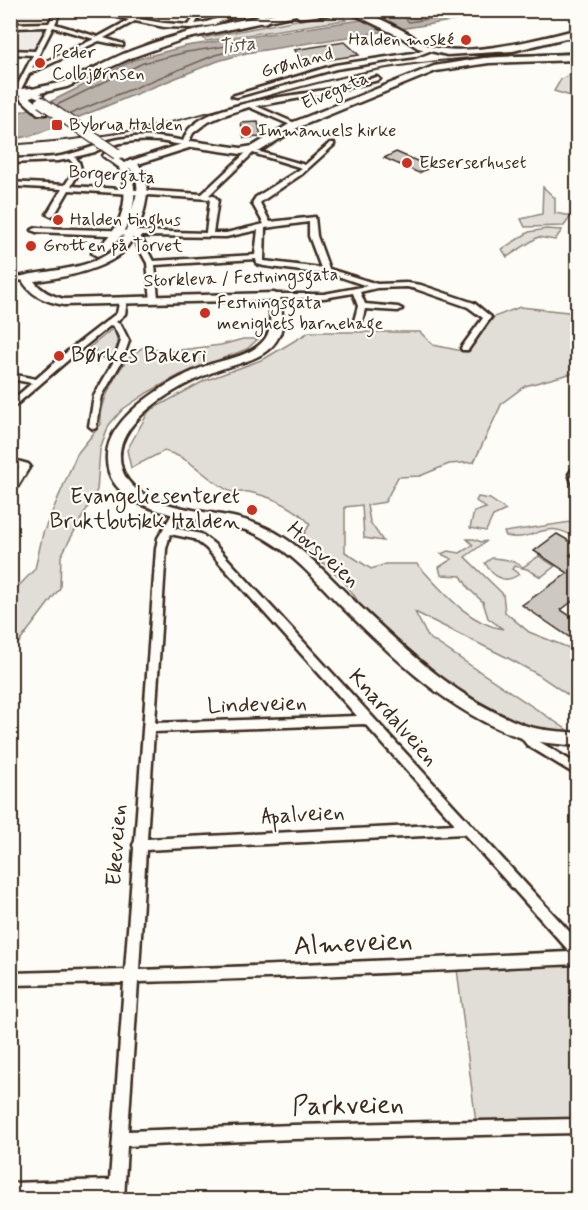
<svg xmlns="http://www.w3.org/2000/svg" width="588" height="1210" font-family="Mynerve,sans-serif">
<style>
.built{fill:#efece7}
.green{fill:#e1ded7;stroke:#8e847a;stroke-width:1.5}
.water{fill:#bbb4ad;stroke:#887d74;stroke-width:1.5}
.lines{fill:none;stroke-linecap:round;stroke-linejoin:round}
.shore{stroke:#6e6157;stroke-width:1.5}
.building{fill:#cdc8c2;stroke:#3b2a1e;stroke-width:1.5}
.street-casing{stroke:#3b2a1e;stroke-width:5}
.secondary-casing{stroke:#3b2a1e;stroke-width:5}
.primary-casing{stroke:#3b2a1e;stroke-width:5}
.street{fill:#fdfcf7;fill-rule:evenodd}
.secondary{fill:#fdfcf7;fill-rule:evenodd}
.primary{fill:#fdfcf7;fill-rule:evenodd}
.rail{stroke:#3b2a1e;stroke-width:2}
.primary-bridge-casing{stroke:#3b2a1e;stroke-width:13;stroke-linecap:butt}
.primary-bridge{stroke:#fdfcf7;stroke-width:10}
.poi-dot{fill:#c8321e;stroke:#fdfcf7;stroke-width:2}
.labels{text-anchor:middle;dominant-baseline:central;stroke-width:4.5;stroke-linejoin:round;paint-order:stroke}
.far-poi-label{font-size:18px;fill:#3b2a1e;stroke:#fdfcf7;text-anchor:start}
.far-street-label{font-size:18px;fill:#3b2a1e;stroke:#fdfcf7}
.far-water-label{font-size:20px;font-style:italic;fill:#615349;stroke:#fdfcf7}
.poi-label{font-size:22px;fill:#3b2a1e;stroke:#fdfcf7;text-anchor:start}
.street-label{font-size:22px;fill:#3b2a1e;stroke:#fdfcf7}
.near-street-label{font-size:27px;fill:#3b2a1e;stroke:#fdfcf7}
</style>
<rect width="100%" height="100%" fill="#fdfcf7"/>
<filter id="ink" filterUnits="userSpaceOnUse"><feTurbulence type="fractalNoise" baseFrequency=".0167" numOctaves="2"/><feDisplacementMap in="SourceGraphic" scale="12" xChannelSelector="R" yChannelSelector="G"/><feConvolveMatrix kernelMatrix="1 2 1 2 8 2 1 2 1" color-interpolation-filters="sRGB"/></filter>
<g filter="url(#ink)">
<path class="built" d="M10,11h52l-20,42 -31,-1z"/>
<path class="green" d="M323,15h17l6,5 -140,21 -3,-3z
M577,71v27l-23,-7 7,-12z
M543,187l12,11v15l16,3 -7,10 -39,1 -4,-8 21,-5z
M546,229l16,1 -7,10 -17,-3 -31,20 -5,-8 27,-17z
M520,307l57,6v59l-52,14 -23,17 -28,59 -25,2 -29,12 -22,1 -13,25 -18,3 3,17 13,19 -19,-3 -2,-33 -17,2v45l26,17 15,-5h31c24,25 51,60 86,65l-15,-11 -5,-16 -14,-13 -8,-13 -20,-1 -2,-8 13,-8 -11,-5 7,-3 12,2 13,-8 -6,-6h7l7,3 6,-1 -22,16 38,37 2,18 24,20 48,19v50l-40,-27 -31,-17 -91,-45 13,25 141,94 -39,-3 -75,-39 -89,-76 -22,-32 -45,-39 11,-18c-15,-17 -38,-27 -61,-32 -6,-1 -13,2 -18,0 -25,-12 -38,-34 -67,-41l-33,17 -4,-18 22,-39 55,-30 60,-22 45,-27h111l13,13 34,7 27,-35z
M111,330l4,1c4,12 2,19 -4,29l-19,-5 4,-5 -7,-2z
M243,339h15l-11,10 -67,26 -33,18 -24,16 -14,16 -9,25 -3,40 -36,66 -1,32 -49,65v-59l24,-25 8,-36 34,-79 24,-30c-2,-20 15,-53 30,-68 4,-4 10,-7 15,-11l18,7 57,-7z
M478,497l12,2 16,11 -13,6 -7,15 -16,-3 4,-16 12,-4 -10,-7z
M577,521v18c-33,-23 -41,4 -71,-3l-2,-4z
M539,556l16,10 -14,11 -14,-8 -13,-3 -2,3 7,5c-14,11 -26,3 -34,-11l7,-5c12,1 21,2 31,9z
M576,963l1,155 -101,5 -19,-154z"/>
<path class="water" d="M421,11h156l-81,3 -250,39 -28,8 -181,73 -26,6v-25l39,-13 84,-42 52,-14z"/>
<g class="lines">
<path class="shore" d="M409,10l-3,9 3,3 74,-12
M57,105l86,-42 44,-11 46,-7 3,2 -2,3 -19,5 -145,59"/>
</g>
<path class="building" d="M345,42l14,13 -52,8 -13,-13z
M258,122l3,15 -17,1 -3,-15z
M396,152l35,15 -12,6 -35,-15z
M557,534l21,12v3l-8,6 8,5v37l-17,13 17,11v22l-56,-38 46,-32 -34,-22z"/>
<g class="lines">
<g class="street-casing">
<path id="street" d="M56,10h5l-6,14 43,13 31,-17 -36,-10h11l29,8 11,-8h7l-12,9 25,4 25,2 10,-15h5l-9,14c18,-1 34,-14 52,-14l-34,15 -21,3 -28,-1 -29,-6 -31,17 19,6v2l-24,-5 -70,33 -9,17h-4l-1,-1 18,-35 -23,-1v-4l25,1 13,-24 -38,1v-4l39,-1zM53,27l41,12 -62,29z
M249,10h8l7,4 3,8 -5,1 -3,-7z
M565,34l13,2v4l-15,-3 -1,-1z
M430,47l2,1v2l-18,7 -78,12 -99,28 -5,-1 103,-31 78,-12z
M377,77l3,2 -1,1 -61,15 -62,11 41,18v2h-4l-44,-19 -25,8 -18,8 -13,10 -6,12c-9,0 -19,-3 -29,-4 -21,-2 -42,1 -62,10l-1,1 -20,5 4,5 2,7 -10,17 131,8 48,-45 55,16 25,-22h4v2l-32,29 -40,27 -2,2 10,19 45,-5 2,19 12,33 48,15 30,-1 14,2 53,18 17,14 -23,33h-6l-1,-2 22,-30 -15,-11 -52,-18 -9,-2 -30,1 -17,4 5,12 33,3 4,2 -4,2 -33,-2 -3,12 -4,2 -4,-2 4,-15 -5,-13 -29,5h-50l-4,-2 4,-2h50l43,-8 -41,-14 -10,1 -52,-7 -7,-2 -1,-5 -101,6 3,33 -4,2h-3l-4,-37 -15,-27 -96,-4 -4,-2 4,-2 170,5 4,-34 -141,-9 -14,24 -4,2 -4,-2 15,-25 -52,-3v-4l55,3 10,-16 -2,-6 -4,-4 -11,2 -48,2v-4c17,-1 35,0 51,-3 17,-3 32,-10 49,-15 24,-6 48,-6 73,0 2,-4 3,-8 6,-12 27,-27 92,-31 129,-38 20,-3 39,-9 59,-14zM253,153l49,15 -46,29 -4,6 12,21 -38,9h-13l5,-33 -4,-4 -5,-1zM309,222v14l12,32 -57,-7 1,-33zM258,230l-3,25 -102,6 -13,-25 86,1z
M13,99l5,1 -5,11 -3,2v-10z
M27,276h3v4l-20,1v-4z
M120,299h3l4,2 -2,13 -9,8 5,3 8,16 -7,20 -20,35 -6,32 -3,1 -4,-3 5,-30 20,-35 7,-20 -7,-14 -3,-2 -37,30 -64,55v-8l22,-19 -22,-4v-5l26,5 32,-28 49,-38z
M10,459l18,5 2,2 -17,28 -3,1v-12l9,-16 -9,-2z
M578,465v23l-5,-3 -4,-11 6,-8z
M178,508l5,3 -9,17 27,6 13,10 364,397v23c-147,6 -293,15 -440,18l-10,149 165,-6 285,-6v14l-285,6 -166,7 -3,54h-16l1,-5 -99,4v-16l100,-3 14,-197 -114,2v-12l115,-3 9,-122 -1,-3 2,-4 21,-292 2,-11 17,-29zM170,534l24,5 12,9 151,168 -202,7 11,-174zM365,724l90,100 -308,15 7,-107zM464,834l106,118c-144,6 -287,14 -431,18l7,-120z
M523,727l4,2 8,10 43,26v11l-51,-31 -10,-13 2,-3z"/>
</g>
<g class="secondary-casing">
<path id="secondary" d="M31,88l12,7 -4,3 -9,-4 -20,2v-6z
M131,160c33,13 8,81 -13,96 -23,16 -57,22 -84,25 7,10 18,15 30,18l210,-6 6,3c1,13 5,28 -1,40 -12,25 -44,27 -66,36 -31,12 -93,45 -93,84 0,52 80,53 117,62 17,4 32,10 46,19 25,16 46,39 67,60 53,50 105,102 174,128 16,6 37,6 54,8v13c-19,-2 -41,-3 -59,-9 -71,-25 -125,-79 -178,-131 -21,-21 -41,-45 -66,-61 -10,-7 -21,-13 -33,-16 -41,-12 -139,-13 -135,-74 2,-41 67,-77 101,-90 18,-6 44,-9 57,-26 8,-11 5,-27 4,-39l-205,5c-19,-4 -34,-9 -43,-27l2,-2c30,-7 75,-6 97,-33 5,-8 8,-18 10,-26 -6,16 -16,33 -33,39l-5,-3c5,-6 12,-10 17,-16 16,-20 20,-46 10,-69l5,-3 3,1c8,14 9,28 5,44 7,-22 9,-28 -6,-47z"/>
</g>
<g class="primary-casing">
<path id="primary" d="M291,10l43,1 -4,3 -30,4 -4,-3 -112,24 -51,18 -66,30 -27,6 -10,4 16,13v4h-8l-18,-16 2,-4c14,-9 32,-8 47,-14 23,-10 44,-23 67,-31 50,-19 103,-29 155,-39z
M345,10c21,0 46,14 64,24 5,3 10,8 15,10 37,16 115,-5 154,-15v6l-65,16 -66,4 -29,-7 -17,-11z
M578,54v6l-89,3 -53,8 -137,56 -39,24 -19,3 -49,-7 -57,18 -11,6 -21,-15 1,-2h8l12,9 67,-22 50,7 12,-2 38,-23 143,-57 55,-9z"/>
</g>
<use href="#street" class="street"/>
<use href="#secondary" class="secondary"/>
<use href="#primary" class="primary"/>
<path class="rail" d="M10,145c45,-4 91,-8 135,-17 74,-16 146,-41 220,-56 70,-14 142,-17 213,-20"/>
<g class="primary-bridge-casing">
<path id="primary-bridge" d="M41,102l76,52"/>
</g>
<use href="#primary-bridge" class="primary-bridge"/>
</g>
</g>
<g class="poi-dot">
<circle cx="466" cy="40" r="6"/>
<circle cx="40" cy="63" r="6"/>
<rect x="51" y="119" width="12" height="12" rx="3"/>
<circle cx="246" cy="131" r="6"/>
<circle cx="407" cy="163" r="6"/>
<circle cx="58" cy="220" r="6"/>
<circle cx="31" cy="246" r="6"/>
<circle cx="205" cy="313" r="6"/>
<circle cx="59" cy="356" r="6"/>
<circle cx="252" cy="510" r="6"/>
</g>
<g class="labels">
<g class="far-poi-label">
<text x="454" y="40" text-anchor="end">Halden moské</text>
<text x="52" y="53">Peder<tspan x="52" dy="21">Colbjørnsen</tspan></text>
<text x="69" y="125">Bybrua Halden</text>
<text x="258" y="131">Immanuels kirke</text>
<text x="419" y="163">Ekserserhuset</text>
<text x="70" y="220">Halden tinghus</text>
<text x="43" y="246">Grotten på Torvet</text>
<text x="217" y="303">Festningsgata<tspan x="217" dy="21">menighets barnehage</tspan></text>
</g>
<g class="far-street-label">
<text transform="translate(297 63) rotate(-15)">Grønland</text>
<text transform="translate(335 91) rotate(-23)">Elvegata</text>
<text transform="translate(112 175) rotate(4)">Borgergata</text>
<text transform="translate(241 278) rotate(-2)">Storkleva / Festningsgata</text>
</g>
<g class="far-water-label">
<text transform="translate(237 46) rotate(-8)">Tista</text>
</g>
<g class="poi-label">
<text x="71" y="356">Børkes Bakeri</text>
<text x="240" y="497" text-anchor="end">Evangeliesenteret<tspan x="240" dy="25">Bruktbutikk Halden</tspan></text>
</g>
<g class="street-label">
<text transform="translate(323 555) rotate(41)">Hovsveien</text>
<text transform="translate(257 705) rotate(-2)">Lindeveien</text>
<text transform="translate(393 718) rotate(48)">Knardalveien</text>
<text transform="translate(303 815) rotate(-3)">Apalveien</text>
<text transform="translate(117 845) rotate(-86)">Ekeveien</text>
</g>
<g class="near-street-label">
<text transform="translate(353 944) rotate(-3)">Almeveien</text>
<text transform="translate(348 1106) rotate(-1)">Parkveien</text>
</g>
</g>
<rect width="588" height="1210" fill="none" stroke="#fdfcf7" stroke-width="36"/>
<rect x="18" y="18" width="552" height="1174" fill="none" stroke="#3b2a1e" stroke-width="2" filter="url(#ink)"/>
</svg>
